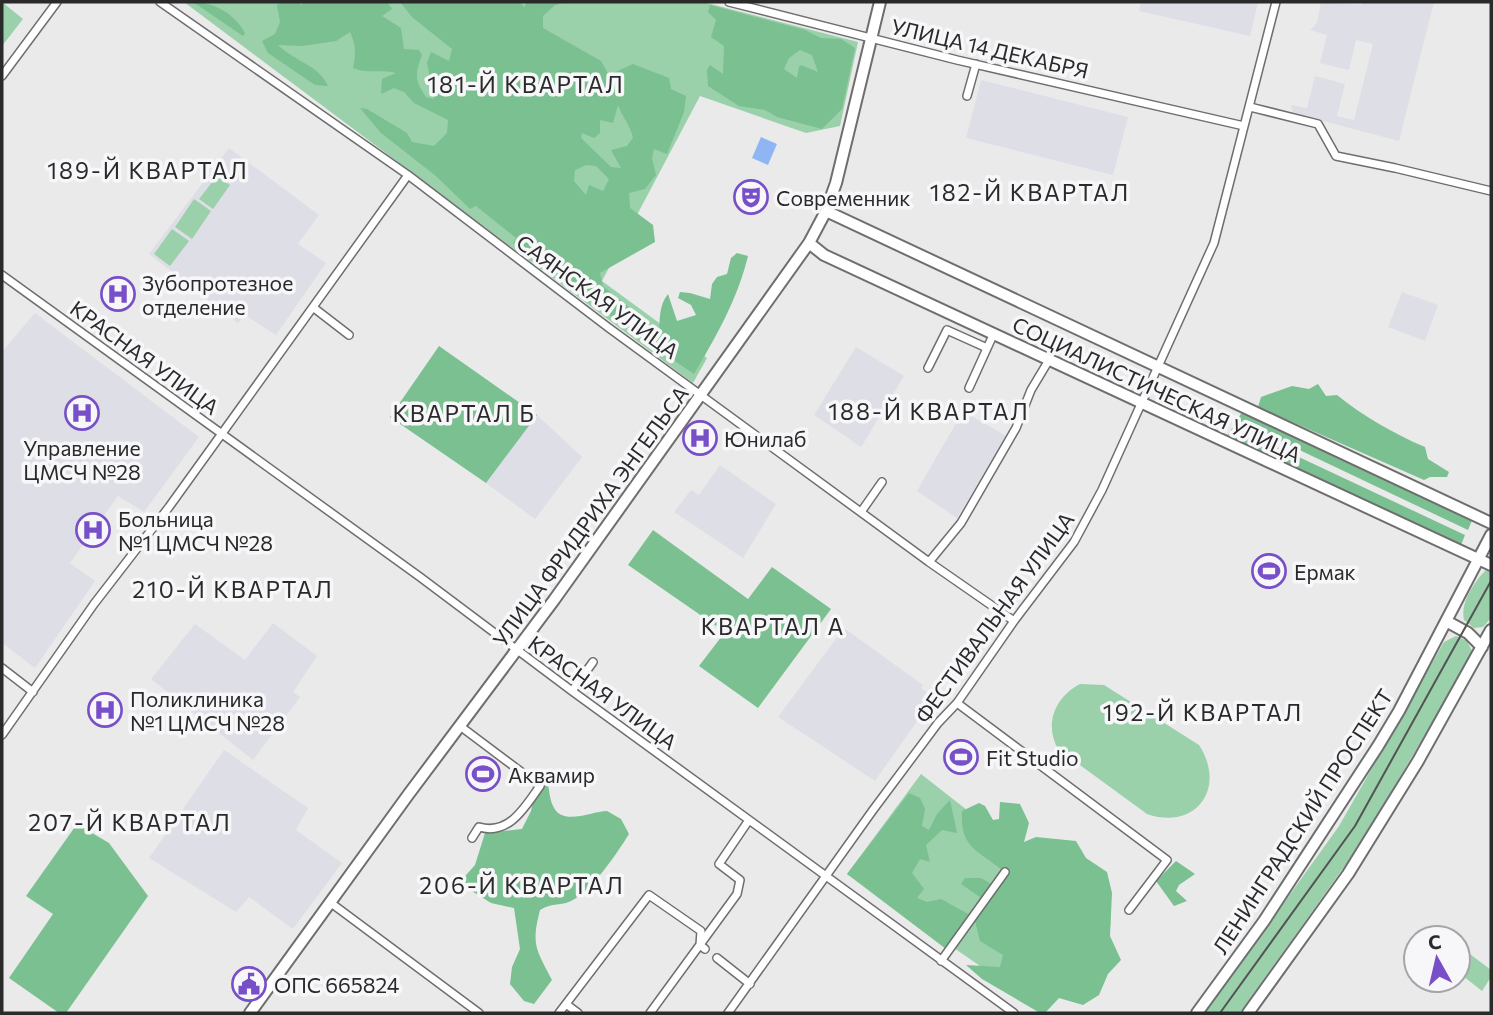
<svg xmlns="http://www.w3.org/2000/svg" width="1493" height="1015" font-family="Commissioner,sans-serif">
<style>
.built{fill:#dedee6}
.green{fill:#9ad0aa}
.forest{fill:#7ac090;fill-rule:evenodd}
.water{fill:#8fb5f3}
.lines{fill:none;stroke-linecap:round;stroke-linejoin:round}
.street-casing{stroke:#6e6e6f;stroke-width:10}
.secondary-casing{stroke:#6e6e6f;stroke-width:14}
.street{stroke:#fff;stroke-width:7}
.secondary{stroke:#fff;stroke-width:10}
.tram{stroke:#535354;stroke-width:2}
.labels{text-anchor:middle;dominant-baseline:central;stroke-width:7;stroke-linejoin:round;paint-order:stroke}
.street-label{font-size:21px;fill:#2a2a2b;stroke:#f7f7f9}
.poi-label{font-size:21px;fill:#2a2a2b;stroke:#f7f7f9;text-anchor:start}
.neighbourhood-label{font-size:23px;letter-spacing:2px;fill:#2a2a2b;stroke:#f7f7f9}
</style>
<rect width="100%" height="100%" fill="#eaeaeb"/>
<path class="built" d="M1141,2h117l-8,34 -111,-25z
M1321,2l40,3 1,-3h72l-35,139 -106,-28 -2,-8 16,3 8,-32 30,8 -8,32 17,4 19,-76 -17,-4 -7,30 -29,-7 7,-28 -17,-5 7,-7z
M981,80l147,37 -15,58 -147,-37z
M229,148l90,67 -21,29 28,19 -50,72 -31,-20 -7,8 -89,-69z
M1402,292l36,13 -13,36 -37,-14z
M35,313l164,124 -55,75 -26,-16 -48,67 25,18 -60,87 -33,-25v-291z
M856,347l48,29 -43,71 -47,-32z
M963,411l43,25 -49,82 -40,-27z
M537,415l45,42 -47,62 -49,-36z
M720,465l56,39 -33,54 -69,-46 17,-22 8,5z
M273,623l44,33 -24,36 7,5 -47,63 -102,-81 44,-55 50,36z
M844,628l79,57 -2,3 13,9 -59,84 -97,-64z
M224,750l84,58 -12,22 46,33 -49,66 -44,-32 -13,15 -87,-54z"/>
<path class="green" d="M2,2l21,17 -21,27z
M184,2h519l155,40 -18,84 -34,7 -106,-37 -98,185 105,77 -14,25z
M217,176l13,9 -17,24 -14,-10z
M194,199l17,12 -19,28 -17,-12z
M172,229l17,12 -19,25 -16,-12z
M1486,570l5,1v47l-8,9 -9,1 -10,-8c-4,-17 10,-38 22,-50z
M1456,636l11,5 6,12 -112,190 -121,170h-35l134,-187 105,-184z
M1080,684l24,1 95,60c28,43 -3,86 -52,69l-89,-65c-14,-25 -3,-52 22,-65z
M921,774l190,149 -66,88 -198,-137z
M1458,945l33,25v7l-9,14 -24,-19z"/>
<path class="forest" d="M193,2c21,0 42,12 52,31l-2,3z
M282,2h15l5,3v-3h85l5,7 -10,7 19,12 3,21 15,1 3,5c-7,20 -8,24 4,42l8,2 -7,-36 4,-11 18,9 3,-12 -40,-32 -12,-15h120l4,5 3,-5h40l-12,3 -12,11v12l58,33 8,14 24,-11 36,14 2,11 15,7 -2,16 -17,42 -13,-5 -2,9 4,17 -11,14 -16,4 1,15 23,17 2,17 -55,31 3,13 56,46c1,-14 0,-27 9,-38l9,27 19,-6 -5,-10 -13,-7 2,-6 10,1 20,6 2,-15 5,-7 10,-3 4,-16 6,-5 11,3c-10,42 -32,81 -54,118l-55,-37 -126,-94 3,-5 -40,-32 -6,3 -34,-33 -55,-43 -21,-25 7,1 40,24 5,9 22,4 13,-13 1,-13 -34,-17 -10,-11 -10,-4 -13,6 1,-15 14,-6c-15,-4 -30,1 -43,-5 3,-14 3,-24 -3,-36l-14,9 -34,5 -24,-1c17,17 40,19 50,41l-13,-1 -47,-32 -6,-12 13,-7 5,-12 -3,-17zM618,105c4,12 12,19 15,33l-6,8 -16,4 10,18 -10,-1 -30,-29 1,-5 12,5 6,-5v-13l13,3zM586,165l10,1 13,13 -6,12 -14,-6 -3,10 -12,-14 1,-11z
M710,5l95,25 16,8 20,1 14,9 -13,61 -20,20 -45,-12 -12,-7 -26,-4 -31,-20 -1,-16 3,-5 13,9 1,-28 -13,-9 5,-17 -8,-8zM800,50l12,5 6,17 -17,-7 -2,2 -2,11 -13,-9 5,-11z
M439,346l98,69 -51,68 -96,-66z
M1318,384l8,12 11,-1c26,21 57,39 88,52l3,12 21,13 -2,5h-17l-6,3 -166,-73 3,-10 31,-11 17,3z
M1242,412l231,106 -5,12 -213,-101 -5,5 215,101 -4,10 -233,-110z
M653,530l95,69 24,-32 59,42 -73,99 -59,-42 26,-34 -97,-67z
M547,777c2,9 2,21 6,29 9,21 39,5 54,5l14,8 8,15c-11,18 -38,58 -58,67 -10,5 -18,1 -31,9 -9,35 -4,39 12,70l-18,24 -10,-3 -14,-17 2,-17 8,-18 -6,-41 -23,-5 -32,-20 16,-18 10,-32 37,-4 9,-18 4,-23z
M909,793l11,5 5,11 -3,17 7,4 8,-16 13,-14 7,33 -15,-3 -16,15 4,17 -10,-3 -8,14 12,16 -7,9 10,4 14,-3 29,16 -24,34 -99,-75z
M1000,802l20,2 9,19 -5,19 12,-5 40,4 10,17 21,14 5,21 -2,43 11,24 -13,14 -9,21 -16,10 -24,-7 -14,15h-5l-58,-34 -16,-14 34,2 3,-12 -23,-14 -7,-28 7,-16 -19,-13 4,-6h16l12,7 9,-15c-26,-21 -42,-23 -40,-59l17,-8 6,3 8,14 6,-1z
M77,824l32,19 39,53 -82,117h-7l-50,-35 44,-64 -27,-18z
M1176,861l19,13 -16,11 -3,6 11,10 -13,5 -18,-25z"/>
<path class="water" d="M761,137l16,7 -9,21 -16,-7z"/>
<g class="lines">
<g class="street-casing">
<path id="street" d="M160,2l248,173 201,153 320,234 85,59
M729,2l228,58 287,66
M2,76l55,-74
M967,96l9,-32
M1250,107l68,17 18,32 59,12 96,23
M2,275l418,302 152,114 442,322
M314,308l35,27
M928,368l19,-38 40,18
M969,388l25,-55
M861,512l21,-30
M929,562l32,-39 55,-95 15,-38 18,-30
M2,668l31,24
M572,691l21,-29
M957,703l210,157 -38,50
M460,726l80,60c-15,21 -31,50 -61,41l-7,11
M2,735l92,-131 75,-97 239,-332
M331,903l148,110
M717,958l33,26
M941,961l64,-89
M566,1004l12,9
M559,1013l90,-118 52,36 -1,14 5,4
M650,1013l87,-119 3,-14 -21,-16 30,-44
M728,1013l145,-203 65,-87 19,-20 57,-82 60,-79 28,-52 112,-247 62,-241"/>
</g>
<g class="secondary-casing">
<path id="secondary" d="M826,211l665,312
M809,243l15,12 667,310
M1446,621l22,12 14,14
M250,1013l158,-218 146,-195 255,-357 17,-32 10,-28 44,-181
M1197,1013l67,-92 114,-175 21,-35 92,-176
M1248,1013l100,-139 70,-113 73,-131"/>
</g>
<use href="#street" class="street"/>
<use href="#secondary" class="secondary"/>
<path class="tram" d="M1220,1013l135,-187 136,-245"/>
</g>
<defs>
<g id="theatre-ring" transform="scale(1.75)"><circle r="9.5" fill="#f7f7f9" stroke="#774fc8" stroke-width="1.5"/><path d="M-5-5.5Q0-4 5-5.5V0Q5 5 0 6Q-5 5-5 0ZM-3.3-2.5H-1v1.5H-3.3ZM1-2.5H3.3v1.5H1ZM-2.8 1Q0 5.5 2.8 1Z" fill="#774fc8"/></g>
<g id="hospital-ring" transform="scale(1.75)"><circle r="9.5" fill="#f7f7f9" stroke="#774fc8" stroke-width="1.5"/><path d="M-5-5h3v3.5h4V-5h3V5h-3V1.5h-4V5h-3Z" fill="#774fc8"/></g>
<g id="stadium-ring" transform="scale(1.75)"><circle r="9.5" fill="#f7f7f9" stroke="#774fc8" stroke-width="1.5"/><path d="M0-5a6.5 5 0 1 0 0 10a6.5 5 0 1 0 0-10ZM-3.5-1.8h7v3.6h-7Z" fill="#774fc8"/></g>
<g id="civic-ring" transform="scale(1.75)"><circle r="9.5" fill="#f7f7f9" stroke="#774fc8" stroke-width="1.5"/><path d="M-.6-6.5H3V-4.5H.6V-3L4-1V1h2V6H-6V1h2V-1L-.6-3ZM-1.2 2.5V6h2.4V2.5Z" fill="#774fc8"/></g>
</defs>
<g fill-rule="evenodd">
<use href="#theatre-ring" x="751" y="197"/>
<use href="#hospital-ring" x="118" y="294"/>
<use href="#hospital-ring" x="82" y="413"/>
<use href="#hospital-ring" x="700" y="438"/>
<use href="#hospital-ring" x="93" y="530"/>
<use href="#stadium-ring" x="1269" y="571"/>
<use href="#hospital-ring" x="105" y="710"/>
<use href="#stadium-ring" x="961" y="757"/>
<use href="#stadium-ring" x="483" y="774"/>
<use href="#civic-ring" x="249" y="984"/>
</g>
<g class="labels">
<g class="street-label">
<text transform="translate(990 48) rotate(13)">УЛИЦА 14 ДЕКАБРЯ</text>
<text transform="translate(598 296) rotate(36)">САЯНСКАЯ УЛИЦА</text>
<text transform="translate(145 357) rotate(36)">КРАСНАЯ УЛИЦА</text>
<text transform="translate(1157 389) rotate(25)">СОЦИАЛИСТИЧЕСКАЯ УЛИЦА</text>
<text transform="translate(590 516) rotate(-54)">УЛИЦА ФРИДРИХА ЭНГЕЛЬСА</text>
<text transform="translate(994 617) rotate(-54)">ФЕСТИВАЛЬНАЯ УЛИЦА</text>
<text transform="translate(603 692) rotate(36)">КРАСНАЯ УЛИЦА</text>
<text transform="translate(1302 821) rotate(-57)">ЛЕНИНГРАДСКИЙ ПРОСПЕКТ</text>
</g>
<g class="poi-label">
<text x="776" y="197">Современник</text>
<text x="142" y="282">Зубопротезное<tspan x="142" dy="24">отделение</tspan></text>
<text x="724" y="438">Юнилаб</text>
<text x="82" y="447" text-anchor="middle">Управление<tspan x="82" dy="24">ЦМСЧ №28</tspan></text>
<text x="118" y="518">Больница<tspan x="118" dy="24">№1 ЦМСЧ №28</tspan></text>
<text x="1294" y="571">Ермак</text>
<text x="130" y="698">Поликлиника<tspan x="130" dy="24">№1 ЦМСЧ №28</tspan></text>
<text x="986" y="757">Fit Studio</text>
<text x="508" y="774">Аквамир</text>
<text x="274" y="984">ОПС 665824</text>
</g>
<g class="neighbourhood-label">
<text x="526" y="84">181-Й КВАРТАЛ</text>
<text x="148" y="170">189-Й КВАРТАЛ</text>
<text x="1030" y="192">182-Й КВАРТАЛ</text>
<text x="929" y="411">188-Й КВАРТАЛ</text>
<text x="464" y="413">КВАРТАЛ Б</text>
<text x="233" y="589">210-Й КВАРТАЛ</text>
<text x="773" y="626">КВАРТАЛ А</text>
<text x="1203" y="712">192-Й КВАРТАЛ</text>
<text x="130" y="822">207-Й КВАРТАЛ</text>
<text x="522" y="885">206-Й КВАРТАЛ</text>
</g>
</g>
<rect width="1493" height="1015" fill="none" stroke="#2a2a2b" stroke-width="7"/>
<g transform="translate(1437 959) rotate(352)"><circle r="33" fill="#f7f7f9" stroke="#a5a5a7" stroke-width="2"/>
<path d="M0-5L12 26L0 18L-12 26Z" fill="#774fc8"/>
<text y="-10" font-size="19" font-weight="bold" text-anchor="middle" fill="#2a2a2b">С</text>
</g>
</svg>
